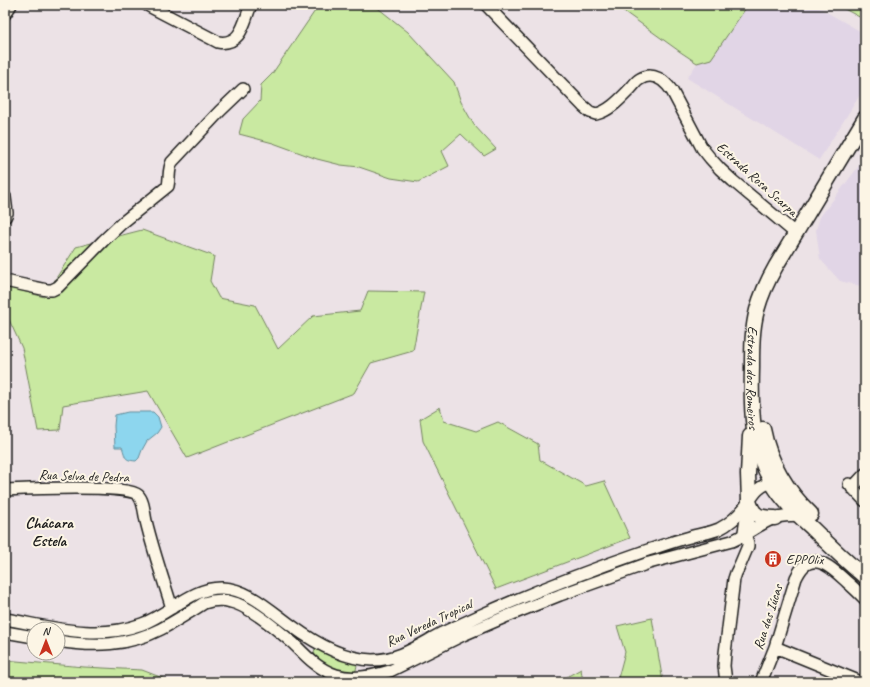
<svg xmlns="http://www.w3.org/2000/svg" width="870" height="687" font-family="Caveat,sans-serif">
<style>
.built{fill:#e1d5e6}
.green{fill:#c9e9a1;stroke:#72825e}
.water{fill:#8dd6ee;stroke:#608c9a}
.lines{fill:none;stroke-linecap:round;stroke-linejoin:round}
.minor-casing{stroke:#1c1c1c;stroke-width:14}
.major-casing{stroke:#1c1c1c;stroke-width:17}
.minor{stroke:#fcf5e5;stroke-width:11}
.major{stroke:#fcf5e5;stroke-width:14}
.labels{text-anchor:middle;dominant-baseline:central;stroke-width:4;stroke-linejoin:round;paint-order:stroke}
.street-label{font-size:14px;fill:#1c1c1c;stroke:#fcf5e5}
.poi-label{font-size:14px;fill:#1c1c1c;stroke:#fcf5e5;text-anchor:start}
.quarter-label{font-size:16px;font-weight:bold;fill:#1c1c1c;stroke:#fcf5e5}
</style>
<rect width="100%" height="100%" fill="#ece2e6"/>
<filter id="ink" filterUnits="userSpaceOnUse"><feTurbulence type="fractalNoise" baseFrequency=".025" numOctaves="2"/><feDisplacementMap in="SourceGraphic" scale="8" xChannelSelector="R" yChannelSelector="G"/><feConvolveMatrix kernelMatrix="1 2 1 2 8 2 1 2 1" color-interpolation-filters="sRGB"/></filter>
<g filter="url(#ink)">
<path class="built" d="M737,5h77l51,29v53l-46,73 -132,-82z
M865,158v129l-25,-6 -20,-22 -4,-29 4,-13z"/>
<path class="green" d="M319,5h55l34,27 46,50 7,20 13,23 22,24 -12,7 -23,-22 -19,17 7,15 -31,16 -27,-4 -32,-11 -18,-2 -24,-6 -44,-16 -34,-9 4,-15 17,-18 1,-16 11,-11z
M615,5h133l-37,54 -14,4 -18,-12z
M837,5h28v15z
M142,230l72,26 -4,25 9,17 36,7 23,44 35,-33 47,-5 8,-20 56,1 -11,59 -42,12 -17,30 -167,65 -39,-67 -85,14 -3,25 -22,1 -16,-83 -17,-37v-25l39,11 32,-50z
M440,407l4,14 32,10 22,-9 40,22 2,16 46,26 18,-5 26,57 -134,51 -73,-148 -3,-22z
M652,618l11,64h-46l8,-30 -8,-26z
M317,648l39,15 1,2 -1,5 -2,3 -22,-4 -16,-11 -2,-6 1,-3z
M5,660l79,7 58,3 31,12h-168z
M581,669l2,13h-24v-1z"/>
<path class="water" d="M128,412h25l5,5 3,10 -4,6 -10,8 -5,9 -3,8 -3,3c-13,-1 -10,-4 -14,-14h-7l-1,-21 1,-11z"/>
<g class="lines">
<g class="minor-casing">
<path id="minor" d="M147,5l71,37c24,4 26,-21 33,-37
M486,5l97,101 7,6 6,2c14,-3 25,-16 35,-26 3,-3 5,-7 9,-9 13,-8 25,2 32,12l30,57 8,10 10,11 13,12 62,52
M5,14l6,-9
M5,197l2,16 -2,4
M5,281l42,9h5l6,-3 45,-46 19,-18 46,-37c2,-9 0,-16 4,-24l48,-51 23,-22
M849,484l16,17
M852,488l13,-14
M5,490c20,-1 122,-6 133,5 6,6 6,18 8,26 7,29 17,58 26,87
M5,619c47,8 91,22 137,5 27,-10 51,-37 80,-36 27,1 49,23 70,38 23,17 51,33 80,34 28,0 47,-15 70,-27 13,-6 26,-12 39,-18 52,-23 106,-44 161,-63 16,-5 32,-11 48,-15 9,-3 20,-4 29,-8 10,-5 19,-13 26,-22 9,-12 11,-20 27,-25
M5,632l29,5
M58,641c36,6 70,5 103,-12 15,-8 29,-17 43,-26 9,-3 18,-4 27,-1 19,4 48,29 63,42 13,13 24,25 42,31 16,5 38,1 54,-4l73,-36 42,-18 55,-22 89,-32 83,-22c15,-7 28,-17 42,-23 8,-3 17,-2 25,-3
M775,647l86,35
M726,682l-2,-16 1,-13 9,-74 2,-6 4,-8 8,-19v-3l-3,-8
M761,682l14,-35 21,-69c2,-4 4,-8 7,-11 14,-15 33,5 44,15 6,5 12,11 18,17"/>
</g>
<g class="major-casing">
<g id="major">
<path id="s1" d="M865,118l-89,148c-8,14 -15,29 -19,44 -5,19 -5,38 -5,58 -1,39 -1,80 20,115 10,17 25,31 40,45 17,17 35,34 53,49"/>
<path d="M763,429c6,32 24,62 48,85"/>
<path d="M749,501c5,16 10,16 26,17"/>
<path d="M745,535l3,-19 1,-15 -1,-27 2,-38"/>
</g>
</g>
<use href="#minor" class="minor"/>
<use href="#major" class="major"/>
</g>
</g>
<defs>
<g id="building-disc" transform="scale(0.9)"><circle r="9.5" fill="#c8321e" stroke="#fcf5e5"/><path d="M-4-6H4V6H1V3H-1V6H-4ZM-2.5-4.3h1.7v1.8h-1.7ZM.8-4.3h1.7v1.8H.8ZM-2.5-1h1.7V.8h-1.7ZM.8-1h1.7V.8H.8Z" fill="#fff"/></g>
</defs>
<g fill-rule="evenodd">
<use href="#building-disc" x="773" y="559"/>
</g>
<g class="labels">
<g class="street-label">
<text transform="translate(757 179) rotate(42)">Estrada Rosa Scarpa</text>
<text stroke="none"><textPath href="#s1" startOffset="289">Estrada dos Romeiros</textPath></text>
<text transform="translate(84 476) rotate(2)">Rua Selva de Pedra</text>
<text transform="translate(768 617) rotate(-72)">Rua das Iúcas</text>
<text transform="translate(429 623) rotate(-25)">Rua Vereda Tropical</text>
</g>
<g class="poi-label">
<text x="786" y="559">EPPOlix</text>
</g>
<g class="quarter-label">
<text x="49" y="523">Chácara<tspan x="49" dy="18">Estela</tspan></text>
</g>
</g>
<rect width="870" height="687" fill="none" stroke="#fcf5e5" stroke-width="20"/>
<rect x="10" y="10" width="850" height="667" fill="none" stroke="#1c1c1c" stroke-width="1.5" filter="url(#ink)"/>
<g transform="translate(46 641)"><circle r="19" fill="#fcf5e5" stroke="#a29e95"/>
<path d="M0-3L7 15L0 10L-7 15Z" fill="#c8321e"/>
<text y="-6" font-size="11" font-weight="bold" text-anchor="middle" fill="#1c1c1c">N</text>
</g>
</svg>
